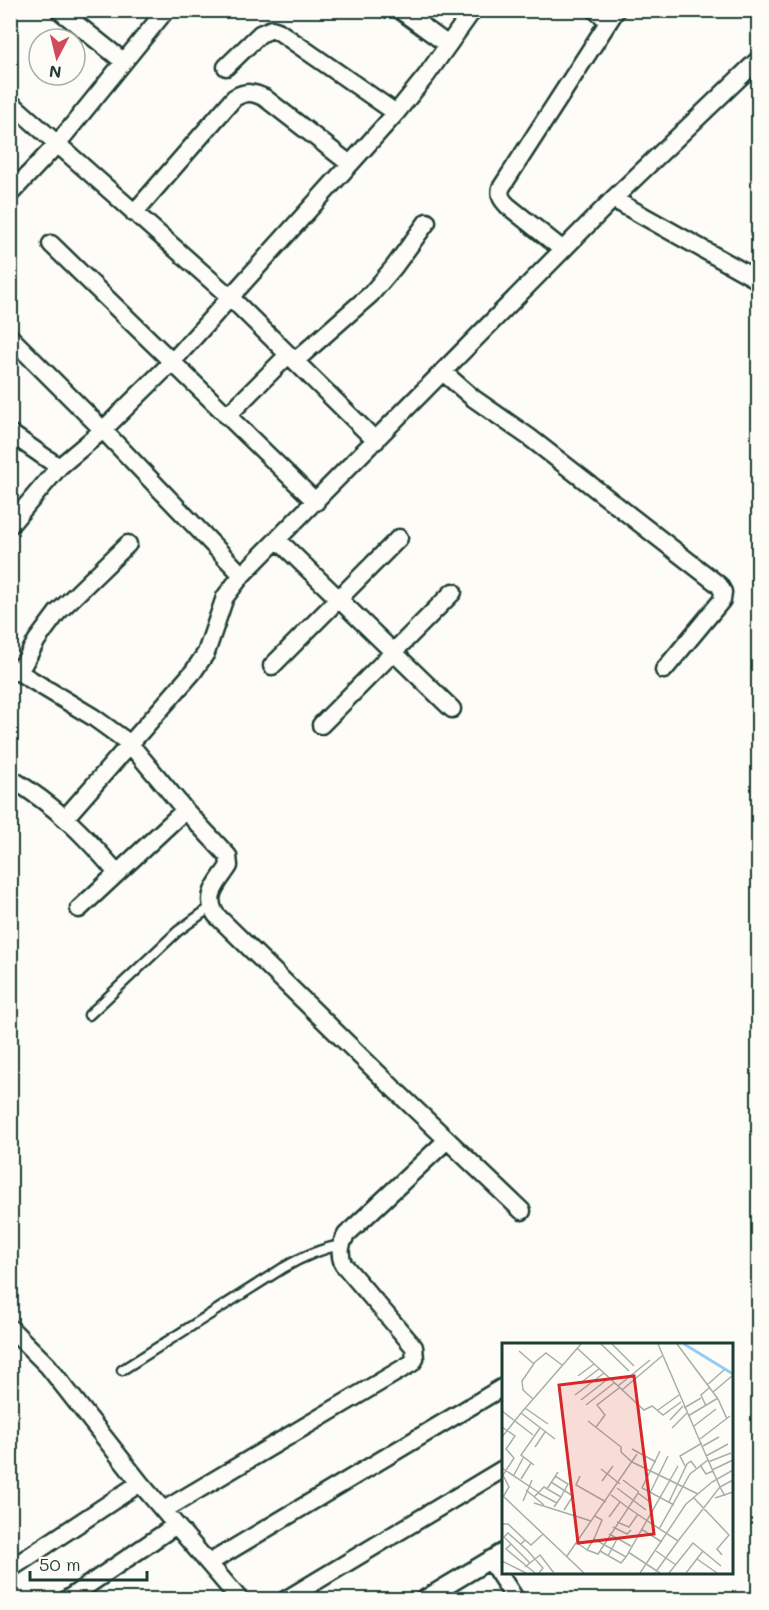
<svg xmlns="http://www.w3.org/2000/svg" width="769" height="1610" font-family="Mali,sans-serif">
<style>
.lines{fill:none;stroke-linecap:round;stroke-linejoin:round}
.service-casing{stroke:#1f3d34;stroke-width:13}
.minor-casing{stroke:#1f3d34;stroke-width:21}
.service{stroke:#fdfcf7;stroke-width:8}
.minor{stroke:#fdfcf7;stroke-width:16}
.inset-river{fill:none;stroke:#95ccf4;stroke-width:3}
.inset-road{fill:none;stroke:#a4b0a9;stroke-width:1.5}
.view{fill:#d62828;fill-opacity:0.15;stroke:#d62828;stroke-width:3}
.inset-edge{fill:none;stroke:#1f3d34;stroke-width:3}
</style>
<rect width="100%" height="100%" fill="#fdfcf7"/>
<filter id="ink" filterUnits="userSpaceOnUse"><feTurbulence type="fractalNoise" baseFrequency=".0167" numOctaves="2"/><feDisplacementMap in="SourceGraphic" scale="12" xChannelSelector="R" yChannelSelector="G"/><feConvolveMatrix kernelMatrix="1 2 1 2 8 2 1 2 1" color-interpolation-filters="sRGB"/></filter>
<g filter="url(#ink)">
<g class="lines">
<g class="service-casing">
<path id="service" d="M89,1015l89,-84 33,-24
M122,1370l161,-102c19,-11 36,-19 58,-23"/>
</g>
<g class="minor-casing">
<path id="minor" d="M59,10l64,51
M400,10l48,35
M595,10l14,11 7,-11
M226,67l34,-33 12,-5 6,2 118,82
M10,102l221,196 145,143
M10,194l48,-51 108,-133
M613,199l145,81
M134,213l100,-115c12,-7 19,-6 31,0l85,66
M51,244l265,258
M563,250l-55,-44c-6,-6 -9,-10 -7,-18l108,-167
M10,337l93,93 69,-68 224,-249 30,-37 47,-66
M295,361l76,-67 23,-27 33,-45
M443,372l30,26 56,39 190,148 4,7 -1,8 -58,70
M227,416l61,-61
M10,433l49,34 -49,58
M59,467l44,-37 139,145
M278,540l174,169
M272,666l127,-128
M10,667l83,50 36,26 56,67 43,46 1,10c-10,16 -26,29 -13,49l178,174 128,122
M19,672l18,-32 20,-27 71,-69
M321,725l132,-133
M10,778c46,28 73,55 107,95
M66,817l127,-145 13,-19 19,-56 17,-22 371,-376 145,-139
M79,909l106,-99
M10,1328l38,38 92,117 100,117
M164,1510l248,-147 3,-4 -1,-12 -71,-83c-4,-12 -3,-18 3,-29l101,-95
M490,1560l26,40
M209,1563l294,-176
M10,1569l130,-86
M66,1600l110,-75
M285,1600l218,-131
M423,1600l80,-48"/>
</g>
<use href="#service" class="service"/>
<use href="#minor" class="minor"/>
</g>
</g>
<g transform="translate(502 1343)">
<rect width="231" height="231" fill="#fdfcf7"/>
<path class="inset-river" d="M182,1l49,30"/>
<path class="inset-road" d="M99,1l28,27M110,1l22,22M156,1l50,116M175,1l41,55 9,20M75,5l67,62 8,-4 11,9 18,-13M17,8l15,13M76,33l16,-12M81,38l16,-12M205,42l17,-15M116,43l32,-26M120,47l40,-34M211,49l19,-16M73,52l29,-22M31,56l-10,-9 -1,-9 13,-19 11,-9 16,12M79,57l28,-22M84,62l28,-22M204,63l-5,-11 8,-7M23,65l23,16M182,65l17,-10M156,67l21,-15M0,68l31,24M19,70l60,-69M186,73l30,-18M168,77l13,-14M86,78l33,26v5l11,10 66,32M192,83l22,-17M0,84l13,9 -9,13 8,9 -11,17 6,12 -6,10M94,84l9,-12 -8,-10 22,-17M170,85l15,-15M0,94l19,-24 34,26M198,96l30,-23M201,103l16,-9M33,104l10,-15M130,106l24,13M158,108l-18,37 32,17M204,113l22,-12M206,119l23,-9M32,122l-13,-10 19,-27M198,122l6,9 7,-3M183,123l-5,-10 22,-13M0,125l36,24M99,126l19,15M210,127l21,-10M12,132l9,-17M53,133l13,8 -7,13M78,133l-4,9 30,17M19,136l10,-16M121,137l16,12M100,138l11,-15M49,139l22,14 -9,14M115,145l29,22M45,146l11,-17M24,147l18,15M36,150l19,10M148,150l18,-37M0,152l82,78M109,152l16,12 19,13 32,21 42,-54 -12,-27 -18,14 -31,55M223,153l-5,-9 13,-7M32,154l10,-10 17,10 -7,10M191,154l36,38 -12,14 5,6M213,155l18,-6M21,158l9,-21M167,159l18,-38 4,-3 5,7M32,160l57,18M107,174l11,-15M115,179l12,5 9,-13M0,181h6l17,16M111,184l14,7 4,-4M139,186l21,13M107,191l22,12M1,193l8,8 -5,5 29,24M2,194l4,-4 19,17 16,18 -4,5M92,196l8,-19 -7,-4M74,199l11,8 7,-11 32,18 52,-91M9,201l19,19M19,201l4,-4 6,5 12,-11M85,207l11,4 40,-61 12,9M98,208l21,12 5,-6M154,208l20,14M126,209l32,21M65,213l70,-102M106,213l9,-17M195,216l20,14M0,218l24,12M23,224l15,-12 14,18M138,230l46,-69 26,-22 21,-12M153,230l23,-32M167,230l24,-30 28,23M184,230l17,-22"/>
<path class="view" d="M132,33l20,158 -76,9 -19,-158z"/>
<rect width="231" height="231" class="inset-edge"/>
</g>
<rect width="769" height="1610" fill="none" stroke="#fdfcf7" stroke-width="36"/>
<rect x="18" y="18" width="733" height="1574" fill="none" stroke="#1f3d34" stroke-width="2" filter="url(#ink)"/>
<g transform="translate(57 57) rotate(187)"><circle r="28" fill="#fdfcf7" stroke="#a4b0a9" stroke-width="1.5"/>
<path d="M0-4.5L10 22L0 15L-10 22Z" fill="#d1495b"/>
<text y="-9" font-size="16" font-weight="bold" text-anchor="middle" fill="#1f3d34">N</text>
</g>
<path d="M30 1571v9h117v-9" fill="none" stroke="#1f3d34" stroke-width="3"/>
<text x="39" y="1571" font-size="18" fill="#1f3d34" stroke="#fdfcf7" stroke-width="4.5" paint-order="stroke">50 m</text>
</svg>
